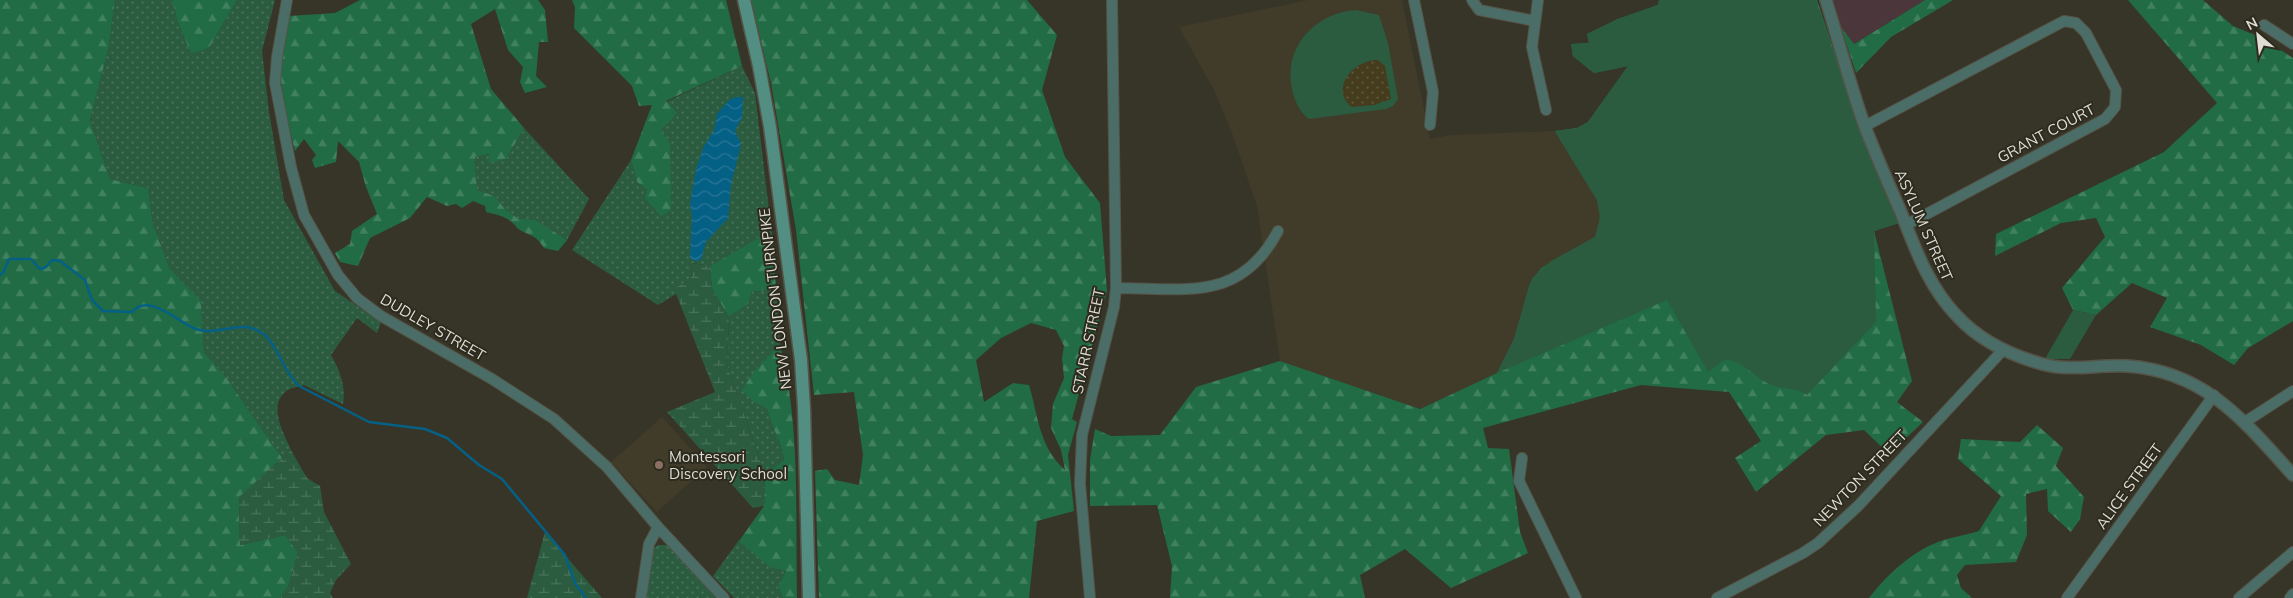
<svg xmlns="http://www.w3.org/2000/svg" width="2293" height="598" font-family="Mulish,sans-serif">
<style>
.built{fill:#403c29}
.industrial{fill:#4a363b}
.grass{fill:url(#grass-dots)}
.forest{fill:url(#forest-firs);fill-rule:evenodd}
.wetland{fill:url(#wetland-marsh)}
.sand{fill:url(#sand-dots)}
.park{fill:#2b5c40;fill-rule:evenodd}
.water{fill:url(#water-waves)}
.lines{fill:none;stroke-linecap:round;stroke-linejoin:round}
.stream{stroke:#056086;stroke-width:2.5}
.minor-casing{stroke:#555347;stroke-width:12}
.tertiary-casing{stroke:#555347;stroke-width:14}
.secondary-casing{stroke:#555347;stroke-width:15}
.minor{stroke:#4a6e67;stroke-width:10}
.tertiary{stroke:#4a6e67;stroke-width:11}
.secondary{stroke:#538e82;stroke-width:12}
.education-dot{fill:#8d6e63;stroke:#2d2b1e;stroke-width:2}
.labels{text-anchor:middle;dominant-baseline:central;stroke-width:4;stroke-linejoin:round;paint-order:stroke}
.street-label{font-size:15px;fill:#dfddd5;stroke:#2d2b1e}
.poi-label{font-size:15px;fill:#dfddd5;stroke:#2d2b1e;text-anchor:start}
</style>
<defs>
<pattern id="grass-dots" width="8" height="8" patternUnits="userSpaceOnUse" patternTransform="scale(1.25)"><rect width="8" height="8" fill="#2b5c40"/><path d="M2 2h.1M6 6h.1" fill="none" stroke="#49735b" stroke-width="1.8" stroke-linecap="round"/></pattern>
<pattern id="forest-firs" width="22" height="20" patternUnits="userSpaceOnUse" patternTransform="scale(1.25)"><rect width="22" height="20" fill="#216c45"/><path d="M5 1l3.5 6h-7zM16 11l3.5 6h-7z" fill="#41815f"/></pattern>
<pattern id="wetland-marsh" width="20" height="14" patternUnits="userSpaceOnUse" patternTransform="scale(1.25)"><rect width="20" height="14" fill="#2b5c40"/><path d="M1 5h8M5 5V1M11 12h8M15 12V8" fill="none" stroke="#49735b"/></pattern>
<pattern id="sand-dots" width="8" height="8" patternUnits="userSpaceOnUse" patternTransform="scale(1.25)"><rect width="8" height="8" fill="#443c1c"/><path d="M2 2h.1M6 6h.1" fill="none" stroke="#5f583c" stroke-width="1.8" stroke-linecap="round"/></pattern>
<pattern id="water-waves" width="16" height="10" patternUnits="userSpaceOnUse" patternTransform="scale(1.25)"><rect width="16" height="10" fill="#056086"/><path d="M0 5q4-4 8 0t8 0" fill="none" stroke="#297696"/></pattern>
</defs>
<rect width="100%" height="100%" fill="#373528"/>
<path class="built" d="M1308,0h94l28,139 21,-4 104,-4 30,45 14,30v19l-4,12 -54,31 -11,15 -16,56 -17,34 -77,36 -140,-48 -23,-155 -25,-73 -18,-43 -35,-63z
M662,417l45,50 -50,45 -46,-50z"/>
<path class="industrial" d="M1834,0h91l-72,44 -12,-17z"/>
<path class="grass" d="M115,0h57l5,20 14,34 18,-6 28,-48h38l-13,51 7,61 15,88 51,91 46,31 -4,11 -20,-15 -26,37c9,16 15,31 12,49l-39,-19c-6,2 -15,3 -19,7 -17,15 -1,42 6,58l-9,8 -54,-78 -24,-28 -3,-50 -31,-33 -17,-45 -5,-36 -38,-9 -20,-61 19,-72z
M742,66l13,27 17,142h-9l-53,31 -18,-3 -1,17 -15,7v7l-18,11 -86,-55 59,-90 6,22 34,28 -10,-80 5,-28z
M524,128l65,71 -22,41 -31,-20 -19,-2 -13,-10 -9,-12 -18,-6 -2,-33 14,-3v8l17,-3z
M776,289l4,55 -25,26 -1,32 13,5c4,19 14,35 17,53l-19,14 -38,-109 2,-48 19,-13 4,-12z
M739,540l31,26 16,5 -8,15 5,12h-49l-21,-22z
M658,545h13l48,53h-72l6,-49z"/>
<path class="forest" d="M0,0h115l-6,46 -19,73 20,60 38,9 5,36 17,45 31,32 3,51 24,28 54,78 -43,40 1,47 45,-10 13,17 -10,35 -8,11h-280z
M172,0h65l-28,48 -18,6 -14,-34z
M360,0h178l7,10 3,32h-9l-3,34 11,11 -22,6 -5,-11 3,-15 -15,-17 -13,-41 -24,15 20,65 33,39 -18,31 -17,4v-9l-14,3 2,33 18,6 9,12 13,10 19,2 31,20 -9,11 -14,-3c-9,-14 -12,-11 -24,-18 -5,-3 -2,-2 -6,-6 -7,-7 -18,-10 -28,-12l-1,-6 -12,-5 -11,7 -6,-4 -9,2 -20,-9 -17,21 -40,20 -12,28 -18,-4 -5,-9 15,-9 2,-13 25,-17 -11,-27 -7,-25 -21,-21 -2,21 -21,6 -3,-8 4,-5 -12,-16 -9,12 -8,-30 -7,-46 9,-59 46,-3z
M572,0h154l16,66 -76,35 11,12 -16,17 9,14 1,66 -10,6 -16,-18 2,-8 -10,-8 -6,-22 21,-55 -13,1 -7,-20 -58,-58 1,-21z
M751,0h276l30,35 -15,55 23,67 35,46 7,88 -35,128 5,3 -9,33 6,56 -37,10 -8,77h-210l-4,-127 12,-2 8,11 24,5 4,-30 -9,-63 -40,3 -18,-165 -25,-147zM1031,323l25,7 8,16 -2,12 2,20 -11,26 -2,24 10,22 4,20c-26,-23 -27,-55 -36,-85l-16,-2 -29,19 -8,-42 25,-22z
M1659,0h158l45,136 37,87 -25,8 38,150 -15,21 26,20 -34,32 -25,-24 -38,5 -70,57 -21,-34 26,-17 -32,-49 -88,-7 -158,43 5,20 21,1 11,83 8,21 -77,35 -46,-39 -45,26 5,23h-195l2,-32 -15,-61 -67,1v-46l5,-31 16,7 49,-1 36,-48 84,-26 140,48 77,-36 17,-34 16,-56 11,-15 54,-31 4,-12 1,-13 -3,-12 -42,-69 22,-3 11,-6 40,-56 -34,7 -21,-17 -2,-12 18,-1 -2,-9 31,-15 40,-14z
M1925,0h28l-62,37 -35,36 -15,-46 13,17z
M2128,0h75l30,26 29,12 31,20v263l-45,27 -14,17 -33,-20 -51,-18 17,-29 -35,-15 -36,32 -23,-5 -11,-22 43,-51 -9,-19 -35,5 -66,33 1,-22 168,-82 53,-49z
M763,235h9l4,54 -24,3 -4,12 -19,13 -17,-28 -2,-23z
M780,344c21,83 15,169 17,254h-14l-5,-12 8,-15 -16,-4 -31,-26 25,-35 1,-32 19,-14c-3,-19 -13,-34 -17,-52l-13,-6 -12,-12 13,-20z
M2037,425l26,23 -7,18 28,31 -4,22 -9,13 -23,-21 -1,-22 -21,5 1,41 -11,27 -51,3 -8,10 4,13 11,10h-103c18,-23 41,-45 69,-56 13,-5 28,-7 41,-11l22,-35 -43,-37 3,-20 59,3z"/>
<path class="wetland" d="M692,263l18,3 2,23 17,28 -2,48 38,109 -1,32 -11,2 -86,-96 48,-20 -39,-98v-7l15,-7z
M291,450l16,28 13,8 4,26 27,52 -15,16 -6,13 3,5h-53l8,-12 10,-34 -13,-17 -45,10 -1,-48z
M545,532l57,66h-75z"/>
<path class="sand" d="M1379,60l6,6 6,33 -17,6 -22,2c-23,-17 1,-48 27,-47z"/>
<path class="park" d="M1659,0h157l45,136 38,87 -25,8 2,91 -69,73c-11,-8 -26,-5 -38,-11 -13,-6 -25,-22 -41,-24 -6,-1 -15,9 -20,12l-41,-72 -170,73 17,-34 18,-61 19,-17 44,-24 5,-19 -3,-18 -42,-69 22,-3 11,-6 40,-56 -34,7 -21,-17 -2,-12 18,-1 -2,-9 31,-15 40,-14z
M1356,10l23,5 9,28 10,56 -5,7 -7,3 -77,10c-9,-6 -15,-19 -17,-30 -9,-42 23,-76 64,-79zM1378,60l7,6 6,33 -17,6 -22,2c-23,-17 1,-48 26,-47z
M2073,310l23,5 -26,44h-25z"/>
<path class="water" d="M736,97h7l-1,20 -7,14 6,13 -10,41 -3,33 -22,24 -5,18 -7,1 -4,-4 2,-41 -2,-12 6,-35 8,-23 10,-15 3,-17 12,-14z"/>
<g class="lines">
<path class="stream" d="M0,275l4,-4 5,-12h22l9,10 6,-2 6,-7 8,1 25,19 7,20 11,11 29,1c17,-20 45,10 64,17 23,8 45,-11 66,4 15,10 22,40 37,53l70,36 56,7 22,9 32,27 23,14 63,76 10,28 11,15"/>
<g class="minor-casing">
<path id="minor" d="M287,0l-10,57 -2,26 16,84 13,48 34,60 19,23 24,18 111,63 62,40 53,48 51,60 66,71
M1414,0l19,92 -3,33
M1472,0l7,10 56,11
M1538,0l-6,47 14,63
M2264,25l29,19
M1865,126l199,-105 12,2 10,10 30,57 -1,17 -10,12 -199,106
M1116,288c69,0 124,15 162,-57
M2245,422l48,-31
M1522,458l-3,23 57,117
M641,598l8,-54 9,-17
M1090,598l-10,-114 2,-49 32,-128 2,-19 -4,-288
M1717,598l86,-45 15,-10 40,-37 145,-156
M2067,598l147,-203
M2239,598l54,-46
M2290,598l3,-4"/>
</g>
<g class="tertiary-casing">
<path id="tertiary" d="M1826,0c13,42 24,85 39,127 11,28 23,56 35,83 15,38 28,76 57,106 22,24 53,39 85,48 29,8 57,0 86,2 78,6 116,55 165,109"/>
</g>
<g class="secondary-casing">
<path id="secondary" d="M744,0l15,66 11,61 31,233 3,48 5,190"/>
</g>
<use href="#minor" class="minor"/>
<use href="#tertiary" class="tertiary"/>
<use href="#secondary" class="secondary"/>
</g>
<circle class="education-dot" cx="659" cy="465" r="5"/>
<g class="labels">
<g class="street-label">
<text transform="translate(2046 133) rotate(-28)">GRANT COURT</text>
<text transform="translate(1924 225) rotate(66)">ASYLUM STREET</text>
<text transform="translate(775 299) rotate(-97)">NEW LONDON TURNPIKE</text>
<text transform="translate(433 327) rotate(30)">DUDLEY STREET</text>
<text transform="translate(1088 341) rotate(-78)">STARR STREET</text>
<text transform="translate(1860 478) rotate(-46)">NEWTON STREET</text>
<text transform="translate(2129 486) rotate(-54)">ALICE STREET</text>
</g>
<g class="poi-label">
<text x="669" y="456">Montessori<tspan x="669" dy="17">Discovery School</tspan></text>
</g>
</g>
<g transform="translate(2258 35) rotate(332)" stroke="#2d2b1e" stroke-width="4" paint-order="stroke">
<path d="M0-4L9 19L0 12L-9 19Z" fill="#dfddd5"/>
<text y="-8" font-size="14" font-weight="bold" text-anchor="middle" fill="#dfddd5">N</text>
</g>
</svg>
